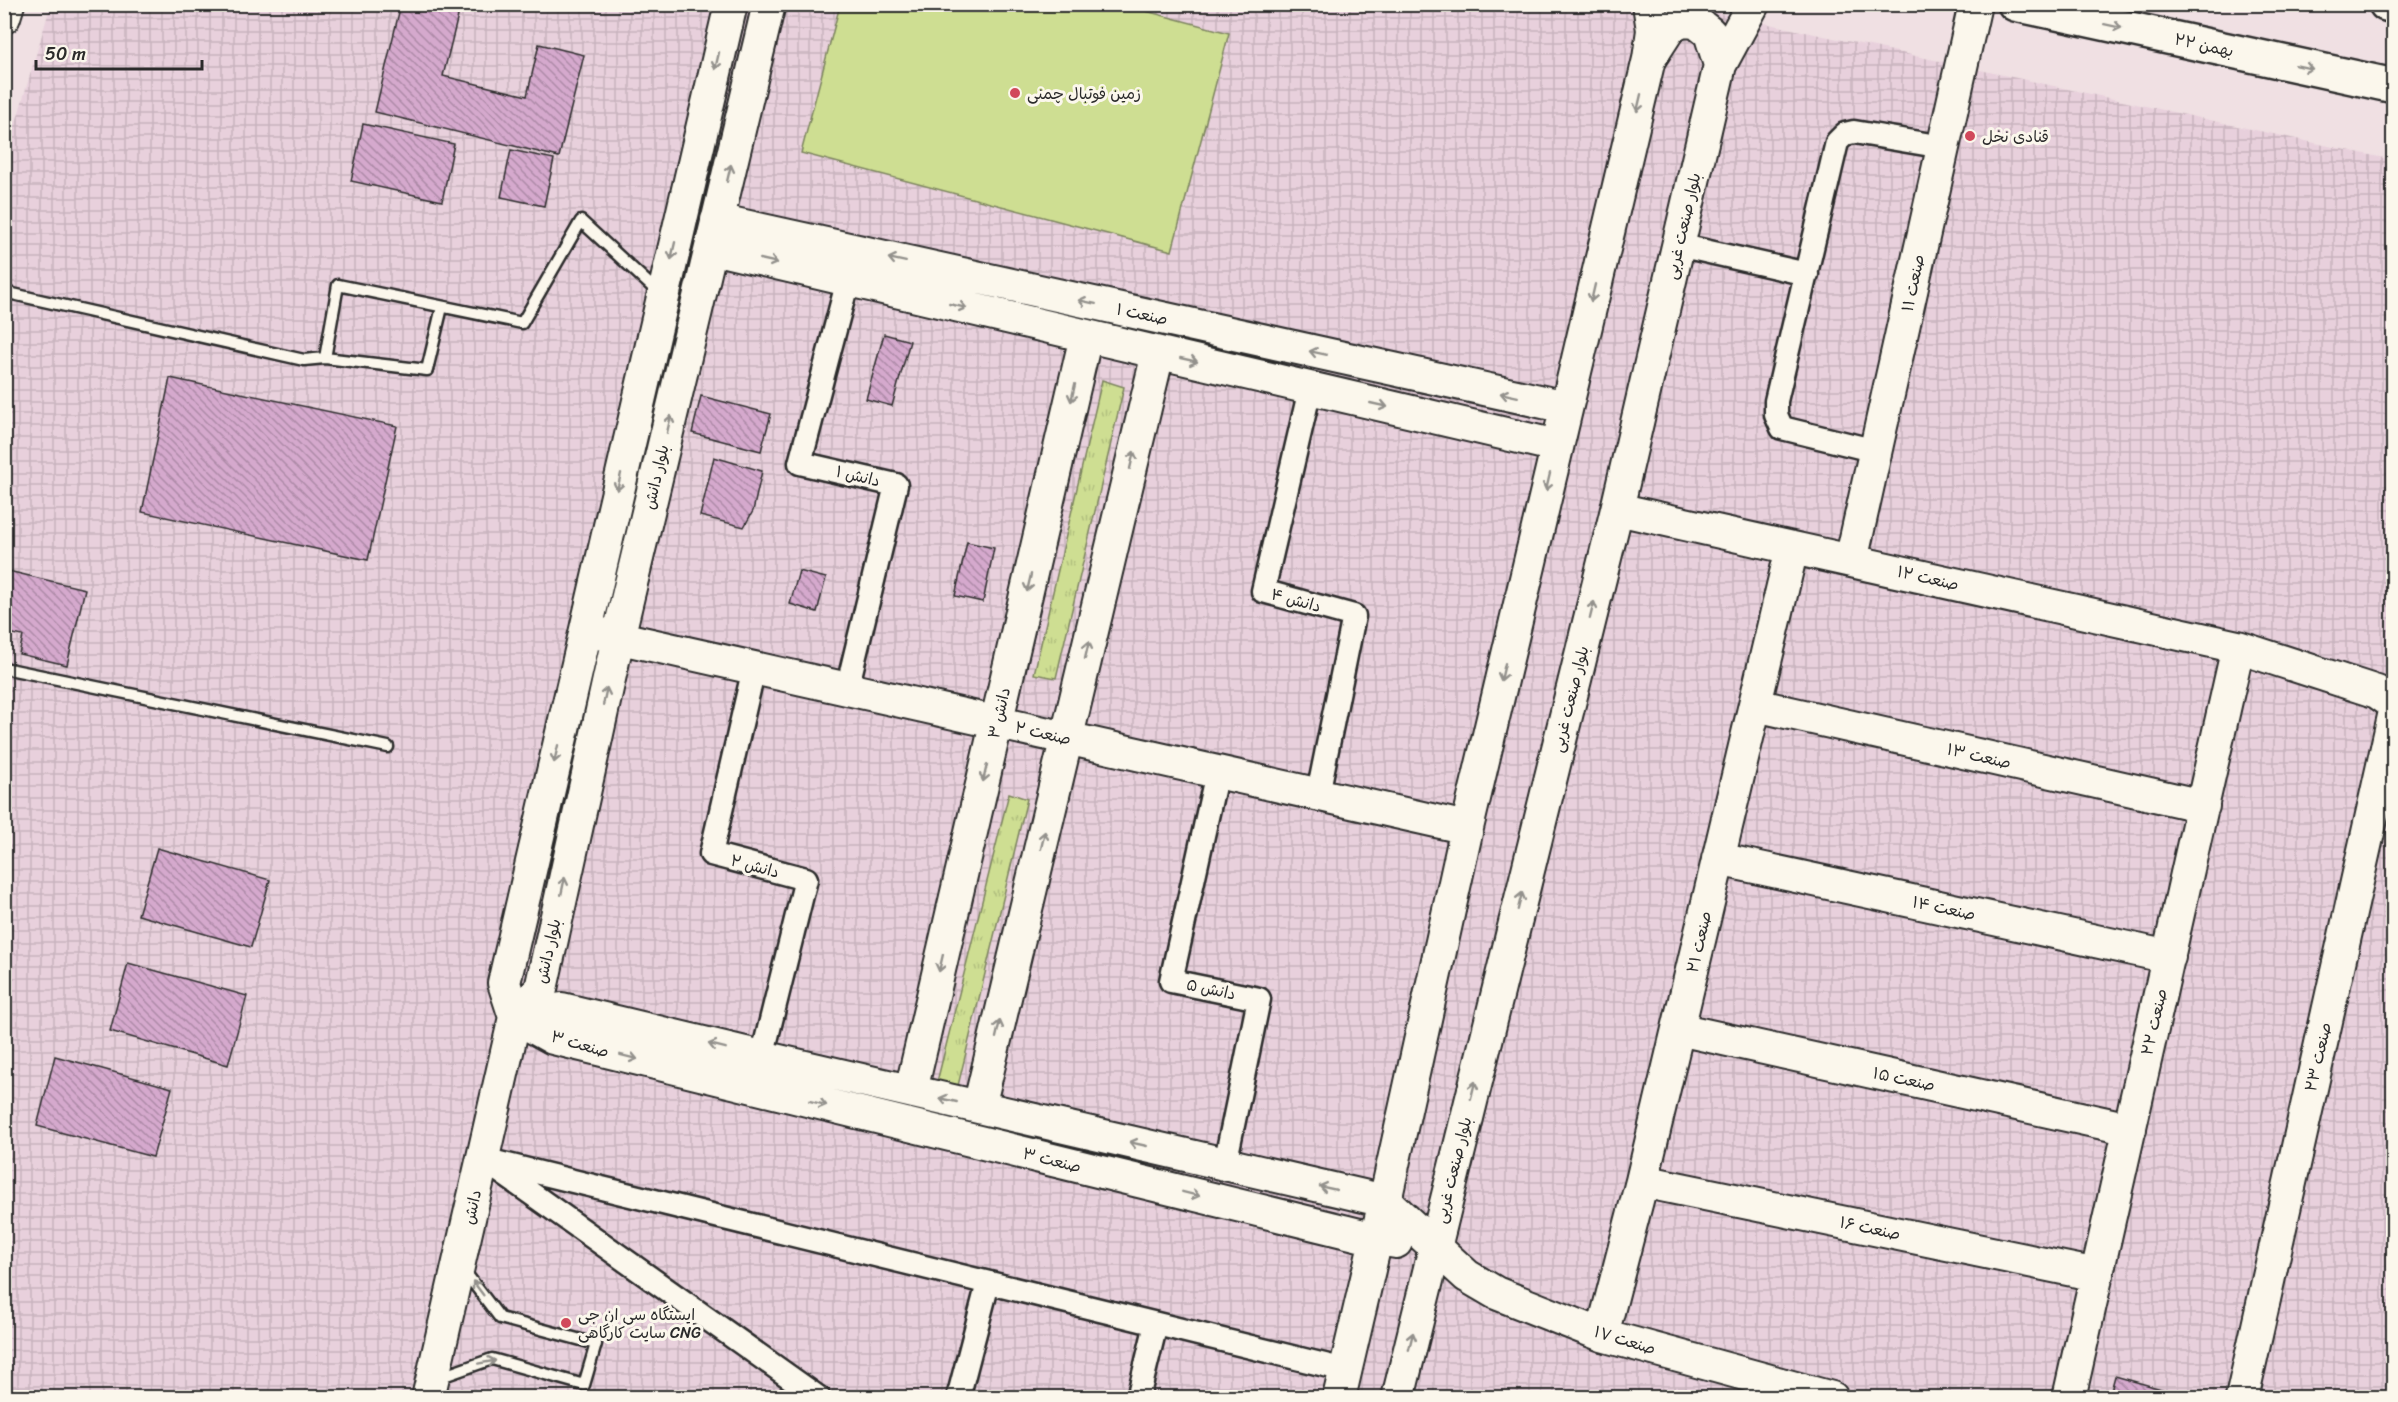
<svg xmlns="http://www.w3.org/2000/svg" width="2398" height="1402" font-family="Sriracha,'Playpen Sans Arabic',sans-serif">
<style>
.industrial{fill:url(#industrial-grid)}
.grass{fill:url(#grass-tufts);stroke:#7c845e;stroke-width:1.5}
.garden{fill:#cede92;stroke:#7c845e;stroke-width:1.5}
.building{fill:url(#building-back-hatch);stroke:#2b2b2b;stroke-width:1.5}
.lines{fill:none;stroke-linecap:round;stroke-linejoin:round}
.lane-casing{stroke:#2b2b2b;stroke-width:15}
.street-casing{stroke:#2b2b2b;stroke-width:27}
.secondary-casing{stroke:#2b2b2b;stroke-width:36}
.highway-casing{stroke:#2b2b2b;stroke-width:38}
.lane{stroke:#fbf7ec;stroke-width:10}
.street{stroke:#fbf7ec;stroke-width:22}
.secondary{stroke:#fbf7ec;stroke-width:32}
.highway{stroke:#fbf7ec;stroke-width:33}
.oneway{stroke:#93918c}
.poi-dot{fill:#d1495b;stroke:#fbf7ec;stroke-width:2}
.labels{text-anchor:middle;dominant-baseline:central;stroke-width:6;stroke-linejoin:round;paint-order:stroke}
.street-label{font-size:16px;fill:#2b2b2b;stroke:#fbf7ec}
.poi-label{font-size:16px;fill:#2b2b2b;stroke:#fbf7ec;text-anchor:start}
</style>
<defs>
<pattern id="industrial-grid" width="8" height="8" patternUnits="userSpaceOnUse" patternTransform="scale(1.5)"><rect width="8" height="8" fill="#e8d0dc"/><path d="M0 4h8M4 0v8" fill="none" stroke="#c7b3bd"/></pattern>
<pattern id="grass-tufts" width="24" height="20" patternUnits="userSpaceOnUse" patternTransform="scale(1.5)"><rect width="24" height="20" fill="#cede92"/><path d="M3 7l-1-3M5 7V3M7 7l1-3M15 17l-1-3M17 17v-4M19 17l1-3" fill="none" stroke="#b1bf7e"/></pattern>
<pattern id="building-back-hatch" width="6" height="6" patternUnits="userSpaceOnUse" patternTransform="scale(1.5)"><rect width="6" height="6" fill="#d5a9cd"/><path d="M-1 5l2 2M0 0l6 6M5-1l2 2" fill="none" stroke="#ad8aa7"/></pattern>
</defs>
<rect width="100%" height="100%" fill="#f0e0e3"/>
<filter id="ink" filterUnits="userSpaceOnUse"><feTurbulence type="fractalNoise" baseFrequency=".0167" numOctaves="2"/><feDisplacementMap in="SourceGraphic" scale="12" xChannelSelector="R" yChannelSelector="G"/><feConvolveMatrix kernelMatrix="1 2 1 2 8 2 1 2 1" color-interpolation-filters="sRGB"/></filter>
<g filter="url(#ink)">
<path class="industrial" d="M51,4l1631,1 711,155v1237h-2388l-1,-1234z"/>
<path class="grass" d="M1102,380l22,7 -68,291 -22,-4z
M1009,793l18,6 -70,291 -21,-4z"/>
<path class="garden" d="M840,5h283l106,28 -57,218 -371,-98z"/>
<path class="building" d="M401,4h60l-18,72 84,20 12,-52 45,11 -25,102 -184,-45z
M363,124l91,20 -12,57 -91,-20z
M511,150l43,9 -10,47 -43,-9z
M884,334l26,7 -18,65 -26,-7z
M170,378l227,48 -29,134 -226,-48z
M701,396l70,18 -10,37 -69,-18z
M714,457l48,14 -9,40 -9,16 -44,-11z
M967,542l27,6 -11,54 -28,-6z
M4,570l81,19 -18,76 -48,-11 4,-18 -19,-4z
M799,571l27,7 -9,34 -27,-8z
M157,848l113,32 -19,67 -113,-32z
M128,963l119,33 -19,69 -118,-34z
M55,1056l117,32 -19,69 -116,-31z
M2115,1376l50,14 -3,8h-53z"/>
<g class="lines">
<g class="lane-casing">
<path id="lane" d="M4,292l300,68 21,-2
M442,307l-15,63 -102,-12 13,-73 184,38 59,-102 79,73
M4,668l384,79
M438,1378l54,-19 92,26 12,-41 -96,-26 -38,-50"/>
</g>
<g class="street-casing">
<path id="street" d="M1678,245l129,29
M1310,389l-47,202 91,25 -36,178
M1876,451l-94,-23 -6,-13v-14l61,-259 8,-8 9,-2 89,15
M754,668l-43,186 95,25 -44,178
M847,689l49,-204 -96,-22 48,-183
M1217,772l-46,209 88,18 -34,165
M483,1159l862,211
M494,1167l325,231
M958,1398l30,-115
M1138,1398l18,-74"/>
</g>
<g class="secondary-casing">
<path id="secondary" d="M4,17l4,-13
M1650,58l20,-31 13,-6 13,1 14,11 10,32
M717,220l849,187
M712,248l845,198
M1617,509l621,138 139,45 17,12
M1851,561l124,-557
M598,633l869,195
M1755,705l448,101
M1718,859l451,98
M515,1017l47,-8 200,48 623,144 82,75 29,17 106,42 230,63
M515,1017l-11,-34 227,-979
M515,1017l38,21 823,201 20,3
M1678,1029l452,100
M911,1091l175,-755
M979,1107l179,-754
M1642,1181l455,94
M1602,1335l40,-154 150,-633
M428,1398l87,-381 26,-28 77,-351 151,-634
M1339,1398l46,-197 82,-373 182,-769 4,-29 -4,-26
M1398,1398l219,-889 103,-444 33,-61
M2069,1398l169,-751
M2242,1398l152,-682"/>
</g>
<g class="highway-casing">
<path id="highway" d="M2015,4l379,82
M2386,4l8,2"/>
</g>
<use href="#lane" class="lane"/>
<use href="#street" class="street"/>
<use href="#secondary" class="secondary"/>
<use href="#highway" class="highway"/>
</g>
<defs><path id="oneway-shaft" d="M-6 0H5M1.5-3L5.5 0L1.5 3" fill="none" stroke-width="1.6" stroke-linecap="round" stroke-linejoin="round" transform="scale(1.5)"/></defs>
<g class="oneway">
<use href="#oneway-shaft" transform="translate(2113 26) rotate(12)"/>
<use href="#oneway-shaft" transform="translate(717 61) rotate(103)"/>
<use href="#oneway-shaft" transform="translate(2304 67) rotate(12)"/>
<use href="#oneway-shaft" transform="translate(1639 103) rotate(103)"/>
<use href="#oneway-shaft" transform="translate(729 173) rotate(-77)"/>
<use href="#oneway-shaft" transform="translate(673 251) rotate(103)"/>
<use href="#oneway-shaft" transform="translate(897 260) rotate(-168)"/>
<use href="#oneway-shaft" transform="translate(769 261) rotate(13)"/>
<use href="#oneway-shaft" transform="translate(1593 293) rotate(103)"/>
<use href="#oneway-shaft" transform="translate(1087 302) rotate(-168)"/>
<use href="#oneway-shaft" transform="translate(958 306) rotate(13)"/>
<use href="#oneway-shaft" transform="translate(1318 353) rotate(-168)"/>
<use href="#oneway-shaft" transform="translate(1189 360) rotate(13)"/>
<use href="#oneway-shaft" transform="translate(1073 393) rotate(103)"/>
<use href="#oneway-shaft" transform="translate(1509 395) rotate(-168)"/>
<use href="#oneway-shaft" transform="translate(1379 405) rotate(13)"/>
<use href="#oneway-shaft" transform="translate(669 424) rotate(-77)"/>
<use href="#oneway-shaft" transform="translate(1132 460) rotate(-77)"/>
<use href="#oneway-shaft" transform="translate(619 482) rotate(103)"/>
<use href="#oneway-shaft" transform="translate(1548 482) rotate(103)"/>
<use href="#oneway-shaft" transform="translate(1029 583) rotate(103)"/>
<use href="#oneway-shaft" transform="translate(1592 610) rotate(-76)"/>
<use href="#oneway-shaft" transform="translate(1087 650) rotate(-77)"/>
<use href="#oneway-shaft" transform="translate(1503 672) rotate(103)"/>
<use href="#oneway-shaft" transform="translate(605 696) rotate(-78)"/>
<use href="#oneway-shaft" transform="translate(556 754) rotate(103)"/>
<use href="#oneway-shaft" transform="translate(985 773) rotate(103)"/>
<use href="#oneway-shaft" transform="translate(1043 840) rotate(-77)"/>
<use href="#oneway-shaft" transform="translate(563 886) rotate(-78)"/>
<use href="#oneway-shaft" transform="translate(1520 901) rotate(-76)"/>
<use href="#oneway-shaft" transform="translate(941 963) rotate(103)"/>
<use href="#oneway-shaft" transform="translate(998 1029) rotate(-77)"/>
<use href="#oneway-shaft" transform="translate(717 1046) rotate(-166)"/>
<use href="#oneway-shaft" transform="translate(629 1057) rotate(14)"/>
<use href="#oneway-shaft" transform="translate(1473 1090) rotate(-76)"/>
<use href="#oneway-shaft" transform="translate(948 1100) rotate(-167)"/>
<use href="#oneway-shaft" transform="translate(818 1103) rotate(14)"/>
<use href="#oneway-shaft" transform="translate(1138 1144) rotate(-167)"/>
<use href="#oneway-shaft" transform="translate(1328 1188) rotate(-167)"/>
<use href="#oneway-shaft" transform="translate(1191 1194) rotate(14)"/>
<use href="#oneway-shaft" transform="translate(478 1288) rotate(-127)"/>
<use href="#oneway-shaft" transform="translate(1411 1341) rotate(-76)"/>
<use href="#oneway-shaft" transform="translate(487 1362) rotate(-10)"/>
</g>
</g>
<g class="poi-dot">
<circle cx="1015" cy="93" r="6"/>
<circle cx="1970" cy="136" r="6"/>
<circle cx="566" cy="1323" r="6"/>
</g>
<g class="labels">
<g class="street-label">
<text transform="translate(2204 45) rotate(12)">۲۲ بهمن</text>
<text transform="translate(1683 226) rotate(-77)">بلوار صنعت غربی</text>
<text transform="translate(1913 283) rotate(-78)">صنعت ۱۱</text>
<text transform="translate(1142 314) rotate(12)">صنعت ۱</text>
<text transform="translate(858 476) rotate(13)">دانش ۱</text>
<text transform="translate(656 477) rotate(-77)">بلوار دانش</text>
<text transform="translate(1928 578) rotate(13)">صنعت ۱۲</text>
<text transform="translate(1296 600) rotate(15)">دانش ۴</text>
<text transform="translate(1570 699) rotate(-76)">بلوار صنعت غربی</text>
<text transform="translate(999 713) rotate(-77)">دانش ۳</text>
<text transform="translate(1043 733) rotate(13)">صنعت ۲</text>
<text transform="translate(1979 756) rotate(13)">صنعت ۱۳</text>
<text transform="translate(755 866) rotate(15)">دانش ۲</text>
<text transform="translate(1944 908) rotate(12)">صنعت ۱۴</text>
<text transform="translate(1699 942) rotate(-77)">صنعت ۲۱</text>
<text transform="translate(548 951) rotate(-77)">بلوار دانش</text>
<text transform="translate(1211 989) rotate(12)">دانش ۵</text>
<text transform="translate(2154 1022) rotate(-77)">صنعت ۲۲</text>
<text transform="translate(580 1044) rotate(16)">صنعت ۳</text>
<text transform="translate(2318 1057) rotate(-77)">صنعت ۲۳</text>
<text transform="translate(1904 1079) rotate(12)">صنعت ۱۵</text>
<text transform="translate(1052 1160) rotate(14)">صنعت ۳</text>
<text transform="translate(1453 1170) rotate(-76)">بلوار صنعت غربی</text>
<text transform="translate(472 1207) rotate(-77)">دانش</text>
<text transform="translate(1870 1228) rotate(12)">صنعت ۱۶</text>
<text transform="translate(1625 1340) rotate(17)">صنعت ۱۷</text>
</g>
<g class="poi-label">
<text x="1027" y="93">زمین فوتبال چمنی</text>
<text x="1982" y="136">قنادی نخل</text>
<text x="578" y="1314">ایستگاه سی ان جی<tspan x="578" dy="18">سایت کارگاهی CNG</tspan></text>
</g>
</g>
<rect width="2398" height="1402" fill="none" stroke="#fbf7ec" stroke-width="24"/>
<rect x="12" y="12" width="2374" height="1378" fill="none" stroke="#2b2b2b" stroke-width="2" filter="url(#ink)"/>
<path d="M36 60v9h166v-9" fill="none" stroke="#2b2b2b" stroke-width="3"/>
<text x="45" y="60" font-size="18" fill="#2b2b2b" stroke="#fbf7ec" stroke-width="4.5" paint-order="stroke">50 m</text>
</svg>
